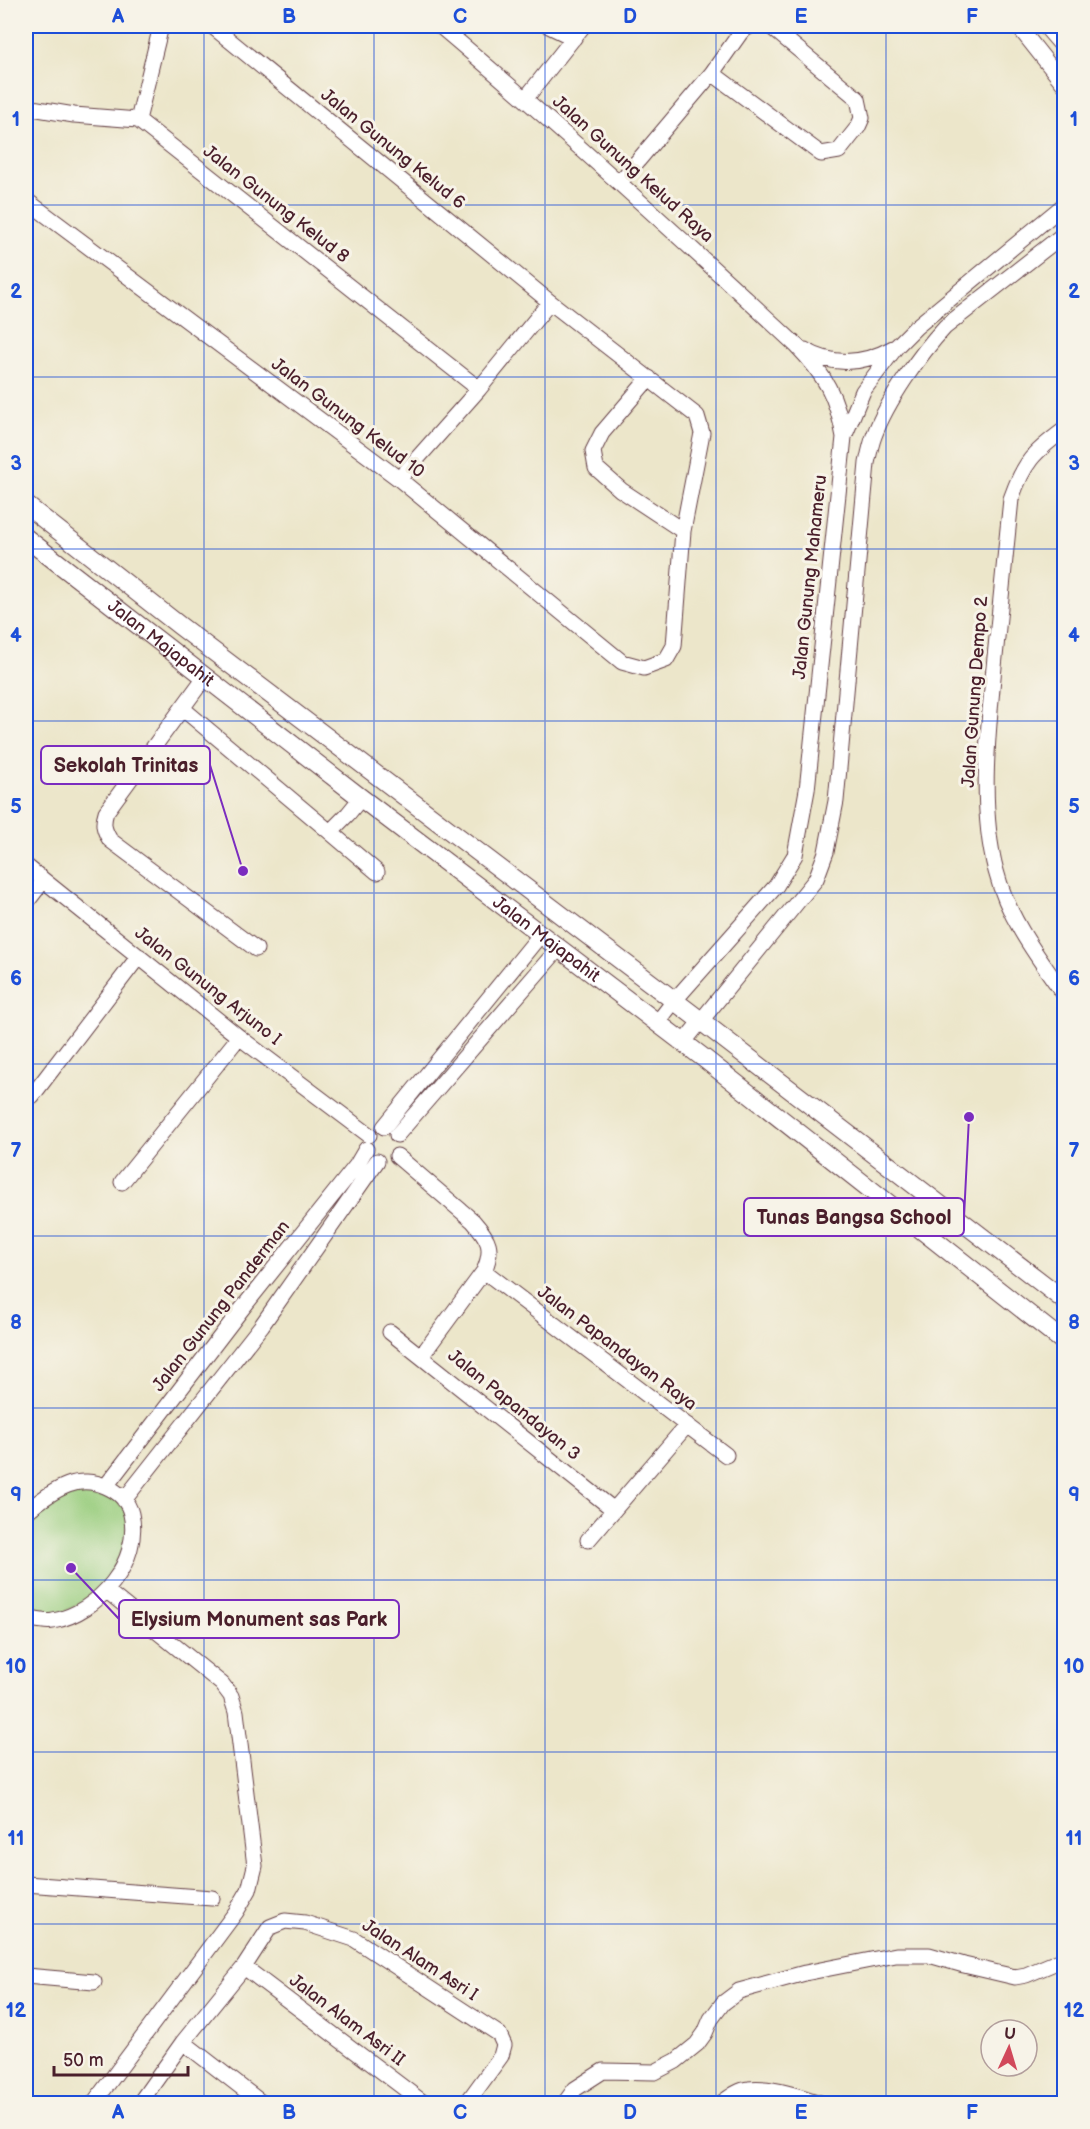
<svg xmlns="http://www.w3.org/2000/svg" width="1090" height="2129" font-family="'Balsamiq Sans',sans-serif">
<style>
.green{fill:#99cd7e;stroke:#727654;stroke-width:1.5}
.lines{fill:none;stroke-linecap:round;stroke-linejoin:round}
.minor-casing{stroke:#623d43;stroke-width:17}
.tertiary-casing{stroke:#623d43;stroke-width:20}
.minor{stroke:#fff;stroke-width:15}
.tertiary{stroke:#fff;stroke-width:18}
.grid{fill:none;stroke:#1d4ed8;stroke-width:1.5;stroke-opacity:0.55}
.labels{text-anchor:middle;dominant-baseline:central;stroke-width:6;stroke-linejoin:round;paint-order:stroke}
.street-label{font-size:18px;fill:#4a1f2b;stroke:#f7f3e8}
.leader{fill:none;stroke:#7b2cbf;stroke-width:2}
.callout-dot{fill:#7b2cbf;stroke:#f7f3e8;stroke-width:2}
.callout{fill:#f7f3e8;stroke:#7b2cbf;stroke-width:2}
.callout-label{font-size:20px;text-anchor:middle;font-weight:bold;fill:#4a1f2b}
.neatline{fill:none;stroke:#1d4ed8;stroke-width:2}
.grid-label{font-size:20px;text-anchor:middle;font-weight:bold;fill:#1d4ed8}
</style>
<rect width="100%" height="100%" fill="#f7f3e8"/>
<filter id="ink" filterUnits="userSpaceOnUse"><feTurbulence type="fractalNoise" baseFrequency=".0167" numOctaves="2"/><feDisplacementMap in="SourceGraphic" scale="12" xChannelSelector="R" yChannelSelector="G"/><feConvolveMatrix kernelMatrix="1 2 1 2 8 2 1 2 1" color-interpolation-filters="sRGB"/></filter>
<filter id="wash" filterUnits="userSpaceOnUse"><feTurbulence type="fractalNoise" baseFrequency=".008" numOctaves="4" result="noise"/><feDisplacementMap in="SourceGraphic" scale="24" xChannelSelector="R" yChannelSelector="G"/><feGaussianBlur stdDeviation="1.35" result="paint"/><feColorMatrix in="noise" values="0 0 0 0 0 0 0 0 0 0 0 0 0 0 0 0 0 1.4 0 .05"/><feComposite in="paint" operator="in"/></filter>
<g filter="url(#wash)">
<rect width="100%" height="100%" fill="#ece6ca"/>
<path class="green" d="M92,1486l26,9 10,20 -2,31 -20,44 -55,30 -25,-4v-98l41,-29z"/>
</g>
<g filter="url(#ink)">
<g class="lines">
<g class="minor-casing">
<path id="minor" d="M440,26c122,103 240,211 357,320 28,29 40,51 47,91
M549,26l25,12
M1018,26l46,58
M1045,26l19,22
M712,73l109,81 18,-3 19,-24 4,-9 -4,-19 -88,-73
M526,98l57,-72
M26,107l48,8 64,5 341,269
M138,120l23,-94
M620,182l92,-109 29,-41 9,-6
M26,200l373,279 223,183 22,6 22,-8 8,-14 9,-115 19,-98 -5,-17 -147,-114 -338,-276
M805,350c29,17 59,14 88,-2
M649,378l-47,55 -9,18 3,17 25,22 62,41
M1064,430c-31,23 -40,32 -53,69 -6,56 -11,112 -17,168 -6,65 -15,140 2,204 12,47 41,85 68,123
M399,479l80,-90 71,-87
M205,677l-99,135c-4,12 -2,18 4,28l146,109
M182,708l148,124
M361,798l-13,16 -18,18 47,40
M26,866l213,171 130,98
M26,903l17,-22
M657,1023l17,-22 102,-115 19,-31 12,-65 37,-353 19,-46 34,-45 19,-19 148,-122
M683,1043l133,-164 10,-27 10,-51 31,-338c2,-9 4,-19 7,-27 13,-35 46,-82 71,-109l119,-93
M26,1097l6,-1 107,-140
M384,1127l157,-193
M397,1135l162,-187
M397,1156l76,65c16,18 21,27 11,50l-62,84
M122,1182l117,-145
M484,1271l242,184
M390,1332l224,178
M106,1486l135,-176 115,-144 10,-17
M124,1500l138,-175 115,-164
M26,1512c12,-10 26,-21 42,-27 23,-9 57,3 63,29 11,47 -33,99 -78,107 -9,2 -19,-2 -27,-3
M588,1540l99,-115
M26,1884l186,14
M244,1967l181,137
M26,1976l68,6
M183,2042l80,62
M93,2104l143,-192 13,-22 6,-24 -19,-154 -5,-16 -9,-12 -115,-93
M139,2104l44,-62 61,-75 26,-40 15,-6 20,2 49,16 145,95 5,11 -3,11 -35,48
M564,2104l11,-15 28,-18 52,1 21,-11 21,-17 8,-11 6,-14 12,-16 16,-12 66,-18 91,-18h33l35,10 51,12 11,-2 38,-16
M720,2104c9,-6 18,-14 29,-15 22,-3 54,9 75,15"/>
</g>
<g class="tertiary-casing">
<g id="tertiary">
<path d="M26,505l154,121 521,395 363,279"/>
<path id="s1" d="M26,538l335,260 344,261 359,283"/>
</g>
</g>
<use href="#minor" class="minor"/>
<use href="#tertiary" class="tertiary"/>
</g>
</g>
<path class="grid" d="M204,26v2078M374,26v2078M545,26v2078M716,26v2078M886,26v2078M26,205h1038M26,377h1038M26,549h1038M26,721h1038M26,893h1038M26,1064h1038M26,1236h1038M26,1408h1038M26,1580h1038M26,1752h1038M26,1924h1038"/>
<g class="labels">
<g class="street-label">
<text transform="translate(393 149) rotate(39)">Jalan Gunung Kelud 6</text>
<text transform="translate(633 169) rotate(42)">Jalan Gunung Kelud Raya</text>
<text transform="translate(276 204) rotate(38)">Jalan Gunung Kelud 8</text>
<text transform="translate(348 418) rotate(37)">Jalan Gunung Kelud 10</text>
<text transform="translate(810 577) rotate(-84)">Jalan Gunung Mahameru</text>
<text stroke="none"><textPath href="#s1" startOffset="171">Jalan Majapahit</textPath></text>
<text transform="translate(975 692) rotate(-86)">Jalan Gunung Dempo 2</text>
<text stroke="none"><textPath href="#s1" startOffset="657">Jalan Majapahit</textPath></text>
<text transform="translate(208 986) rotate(38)">Jalan Gunung Arjuno I</text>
<text transform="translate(221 1306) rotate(-52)">Jalan Gunung Panderman</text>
<text transform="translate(617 1348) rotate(37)">Jalan Papandayan Raya</text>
<text transform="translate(514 1405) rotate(39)">Jalan Papandayan 3</text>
<text transform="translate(420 1960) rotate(33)">Jalan Alam Asri I</text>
<text transform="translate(347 2020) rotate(37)">Jalan Alam Asri II</text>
</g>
</g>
<path class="leader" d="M243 871L210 765M969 1117L964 1217M71 1568L119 1619"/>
<g class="callout-dot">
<circle cx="243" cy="871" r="6"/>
<circle cx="969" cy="1117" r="6"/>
<circle cx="71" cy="1568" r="6"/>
</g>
<g class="callout">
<rect x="41" y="746" width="169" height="38" rx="6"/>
<rect x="744" y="1198" width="220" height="38" rx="6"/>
<rect x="119" y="1600" width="280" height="38" rx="6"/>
</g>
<g class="callout-label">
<text x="126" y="772">Sekolah Trinitas</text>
<text x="854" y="1224">Tunas Bangsa School</text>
<text x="259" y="1626">Elysium Monument sas Park</text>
</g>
<rect width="1090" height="2129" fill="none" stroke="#f7f3e8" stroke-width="66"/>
<g transform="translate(1009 2048) rotate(4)"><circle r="28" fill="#f7f3e8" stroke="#b29e9c" stroke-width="1.5"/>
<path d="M0-4.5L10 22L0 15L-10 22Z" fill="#d1495b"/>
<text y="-9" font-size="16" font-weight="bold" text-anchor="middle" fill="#4a1f2b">U</text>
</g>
<path d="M54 2066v9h134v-9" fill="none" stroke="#4a1f2b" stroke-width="3"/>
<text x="63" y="2066" font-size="18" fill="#4a1f2b" stroke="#f7f3e8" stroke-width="4.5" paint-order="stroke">50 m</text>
<rect x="33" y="33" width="1024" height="2063" class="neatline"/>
<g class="grid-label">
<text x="118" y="23">A</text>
<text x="289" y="23">B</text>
<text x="460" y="23">C</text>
<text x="630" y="23">D</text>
<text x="801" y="23">E</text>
<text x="972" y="23">F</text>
<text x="16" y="126">1</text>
<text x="1074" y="126">1</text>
<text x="16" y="298">2</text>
<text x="1074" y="298">2</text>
<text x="16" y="470">3</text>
<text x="1074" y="470">3</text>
<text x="16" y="642">4</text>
<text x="1074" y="642">4</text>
<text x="16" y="813">5</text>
<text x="1074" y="813">5</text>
<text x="16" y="985">6</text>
<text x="1074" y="985">6</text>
<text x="16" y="1157">7</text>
<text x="1074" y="1157">7</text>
<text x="16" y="1329">8</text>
<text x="1074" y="1329">8</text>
<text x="16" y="1501">9</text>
<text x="1074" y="1501">9</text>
<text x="16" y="1673">10</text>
<text x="1074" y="1673">10</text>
<text x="16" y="1845">11</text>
<text x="1074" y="1845">11</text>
<text x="16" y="2017">12</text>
<text x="1074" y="2017">12</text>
<text x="118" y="2119">A</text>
<text x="289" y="2119">B</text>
<text x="460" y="2119">C</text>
<text x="630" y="2119">D</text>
<text x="801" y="2119">E</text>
<text x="972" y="2119">F</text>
</g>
</svg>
